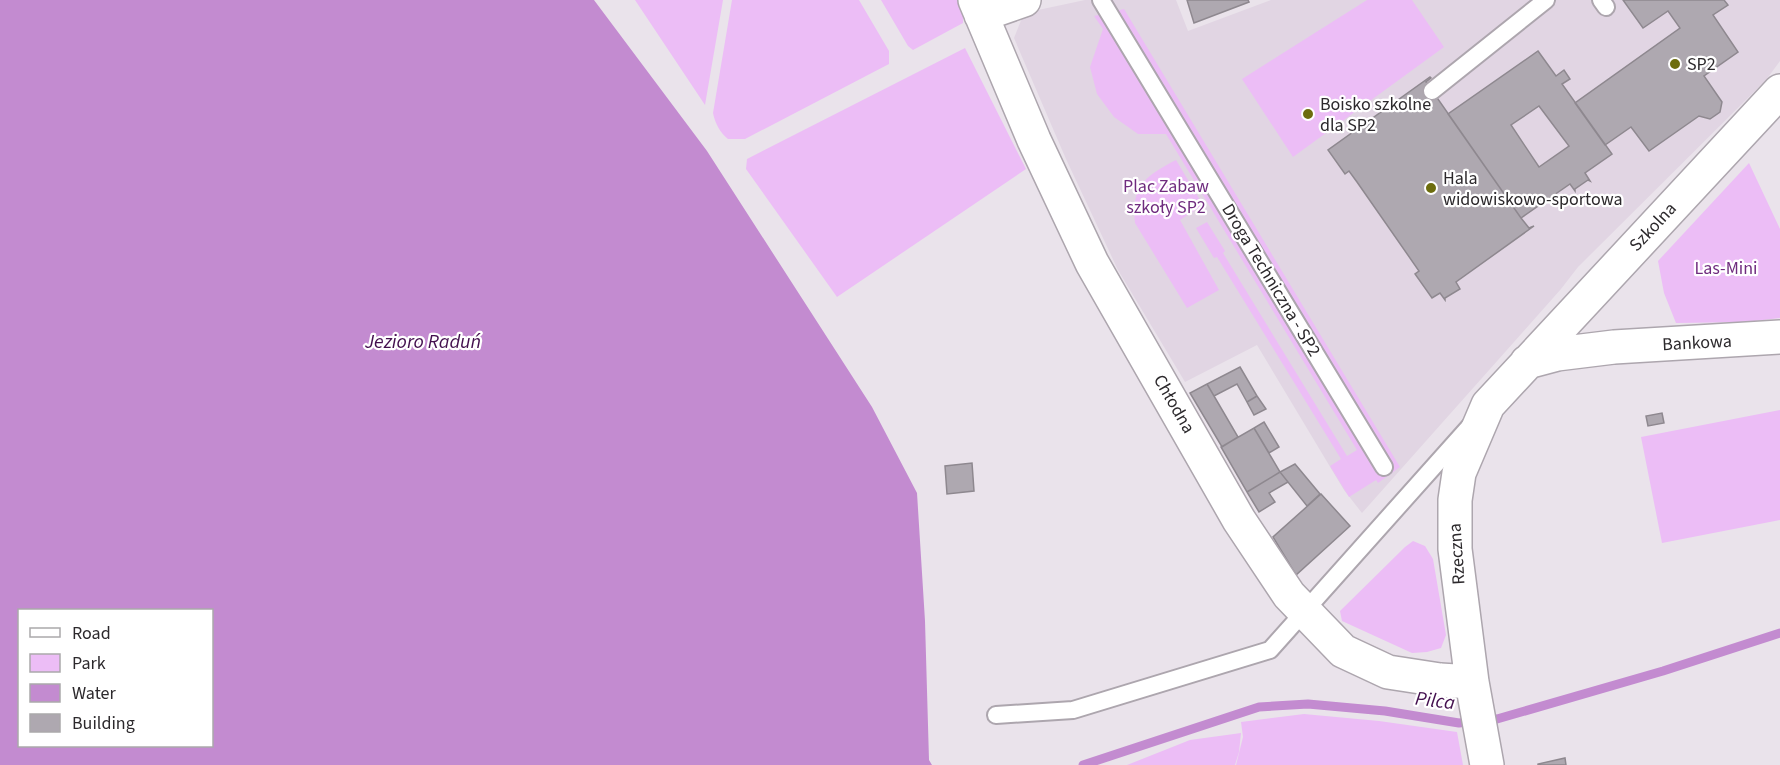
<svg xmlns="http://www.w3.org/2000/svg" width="1780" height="765" font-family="'Source Sans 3',sans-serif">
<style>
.built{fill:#e1d5e3}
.green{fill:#ecbdf6}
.water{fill:#c38bd0;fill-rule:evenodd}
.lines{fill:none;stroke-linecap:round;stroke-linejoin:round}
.stream{stroke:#c38bd0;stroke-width:9}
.building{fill:#aea8b0;stroke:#8e888f;stroke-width:1.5;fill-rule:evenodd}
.service-casing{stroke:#ada6ae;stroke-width:20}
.minor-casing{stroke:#ada6ae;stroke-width:36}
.service{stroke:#fff;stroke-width:16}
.minor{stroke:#fff;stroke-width:33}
.poi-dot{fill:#6d6d0e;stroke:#fff;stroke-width:2}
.labels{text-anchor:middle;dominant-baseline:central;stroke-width:4.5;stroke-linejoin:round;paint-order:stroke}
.poi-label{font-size:18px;fill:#2c292c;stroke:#fff;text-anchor:start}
.park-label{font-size:18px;fill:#6f2b7e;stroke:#fff}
.street-label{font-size:18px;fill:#2c292c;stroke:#fff}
.water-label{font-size:20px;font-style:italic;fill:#430f4e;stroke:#fff}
</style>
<rect width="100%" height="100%" fill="#eae3eb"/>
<path class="built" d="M1085,0h91l12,31 83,-31h509v61l-14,19 -188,187 -17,22 -199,224 -18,-23 -87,-145 -72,37 -67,-112 -52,-111 -52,-121 10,-25z"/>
<path class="green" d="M635,0h88l-18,105z
M732,0h127l30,51v13l-144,75h-17c-8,-6 -13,-16 -15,-26z
M881,0h79l3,10v13l-50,27 -5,-4z
M1367,0h45l32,47 -151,110 -51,-78z
M1124,9l276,458 -22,16 -2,-3 -27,17 -19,-31 11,-7 -124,-202 -3,1 -18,-30 11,-6 18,29 -2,2 124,203 10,-6 -191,-316h-28l-24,-17 -17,-23 -7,-27 13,-38 -9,-13z
M965,48l61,121 -189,128 -91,-128 1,-10z
M1176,160l27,45 -23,15 39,70 -32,18 -52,-85c-4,-37 10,-47 41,-63z
M1749,163l31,66v89l-34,4 -70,1 -12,-30 -6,-32z
M1780,410v110l-118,23 -21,-106z
M1413,541l12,5 8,13 13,76 -5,13 -14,4 -15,1 -70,-32 -2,-10 65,-64z
M1304,714l75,7 78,11 6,33h-227l7,-28 -2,-15z
M1241,733l-2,19 -4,13h-108l63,-25z"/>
<path class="water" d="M0,0h594l113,151 165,256 45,86 8,128 4,139 3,5h-932zM20,610h192v136h-192z"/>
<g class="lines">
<path class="stream" d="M1083,765l176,-58 49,-3 77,7 74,12 38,-4 166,-48 117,-38"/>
</g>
<path class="building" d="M1187,0h61l1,2 -55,21z
M1623,0h101l4,5 -15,10 25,37 -34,24 18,26 -2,10 -10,7 -11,-3 -50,35 -18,-24 -26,18 -30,-42 105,-75 -12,-17 -25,17z
M1538,51l18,25 8,-6 6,9 -8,5 50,70 -27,19 5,8 -2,-1 -13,9v2l-5,-7 -49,34 -73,-104zM1539,106l30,40 -30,21 -28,-42z
M1430,77l1,1 -5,4 95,136 8,10 5,-2 -78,56 4,7 -15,9v2l-5,-7 -8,5 -17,-24 4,-3 -62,-89 -8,-11 -4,3 -17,-24z
M1240,367l17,29 -10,6 -10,-18 -23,12 -7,-12z
M1207,384l31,53 -16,10 -32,-54z
M1257,396l9,13 -12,6 -7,-13z
M1662,413l2,10 -16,3 -2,-10z
M1264,422l15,25 -10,6 -15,-25z
M1254,428l26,44 -33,20 -26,-45z
M972,463l2,28 -27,3 -2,-28z
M1295,464l25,30 -13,12 -27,-34z
M1280,472l8,10 -19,11 6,9 -16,10 -12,-20z
M1321,494l29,32 -54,49 -23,-38z
M1565,758l1,7h-28v-1z"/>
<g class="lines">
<g class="service-casing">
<path id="service" d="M1101,0l283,467
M1601,0l5,7
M1432,91l114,-91
M996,715l77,-5 197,-60 200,-224"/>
</g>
<g class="minor-casing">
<path id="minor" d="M975,0l59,140 58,123 147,257 50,75 54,56 45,21 52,8 32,2
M981,15l43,-15
M1527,362l30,-8 57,-7 166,-10
M1487,765l-15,-83 -17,-133v-49l4,-27 29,-68 292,-314"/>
</g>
<use href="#service" class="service"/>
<use href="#minor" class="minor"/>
</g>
<g class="poi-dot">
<circle cx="1675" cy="64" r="6"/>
<circle cx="1308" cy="114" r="6"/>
<circle cx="1431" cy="188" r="6"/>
</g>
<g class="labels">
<g class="poi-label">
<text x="1687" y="64">SP2</text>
<text x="1320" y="104">Boisko szkolne<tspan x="1320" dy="21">dla SP2</tspan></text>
<text x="1443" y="178">Hala<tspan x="1443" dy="21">widowiskowo-sportowa</tspan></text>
</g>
<g class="park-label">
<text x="1166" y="186">Plac Zabaw<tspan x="1166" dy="21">szkoły SP2</tspan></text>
<text x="1726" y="268">Las-Mini</text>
</g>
<g class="street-label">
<text transform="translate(1653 227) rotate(-47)">Szkolna</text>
<text transform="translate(1271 280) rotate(59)">Droga Techniczna - SP2</text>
<text transform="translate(1697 343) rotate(-3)">Bankowa</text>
<text transform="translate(1174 404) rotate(60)">Chłodna</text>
<text transform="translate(1457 554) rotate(-94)">Rzeczna</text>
</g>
<g class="water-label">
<text x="423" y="342">Jezioro Raduń</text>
<text transform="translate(1435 701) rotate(7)">Pilca</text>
</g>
</g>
<rect x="18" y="609" width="195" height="138" fill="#ffffff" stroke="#aba9ab" stroke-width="1.5"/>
<rect x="30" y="628" width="30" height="9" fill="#ffffff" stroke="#aba9ab" stroke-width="1.5"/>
<text x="72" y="639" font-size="18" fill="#2c292c">Road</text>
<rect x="30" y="654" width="30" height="18" fill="#ecbdf6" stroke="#aba9ab" stroke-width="1.5"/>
<text x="72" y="669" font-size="18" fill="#2c292c">Park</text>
<rect x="30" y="684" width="30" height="18" fill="#c38bd0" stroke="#aba9ab" stroke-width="1.5"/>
<text x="72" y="699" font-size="18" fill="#2c292c">Water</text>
<rect x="30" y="714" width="30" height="18" fill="#aea8b0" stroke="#aba9ab" stroke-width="1.5"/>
<text x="72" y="729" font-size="18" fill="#2c292c">Building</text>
</svg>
